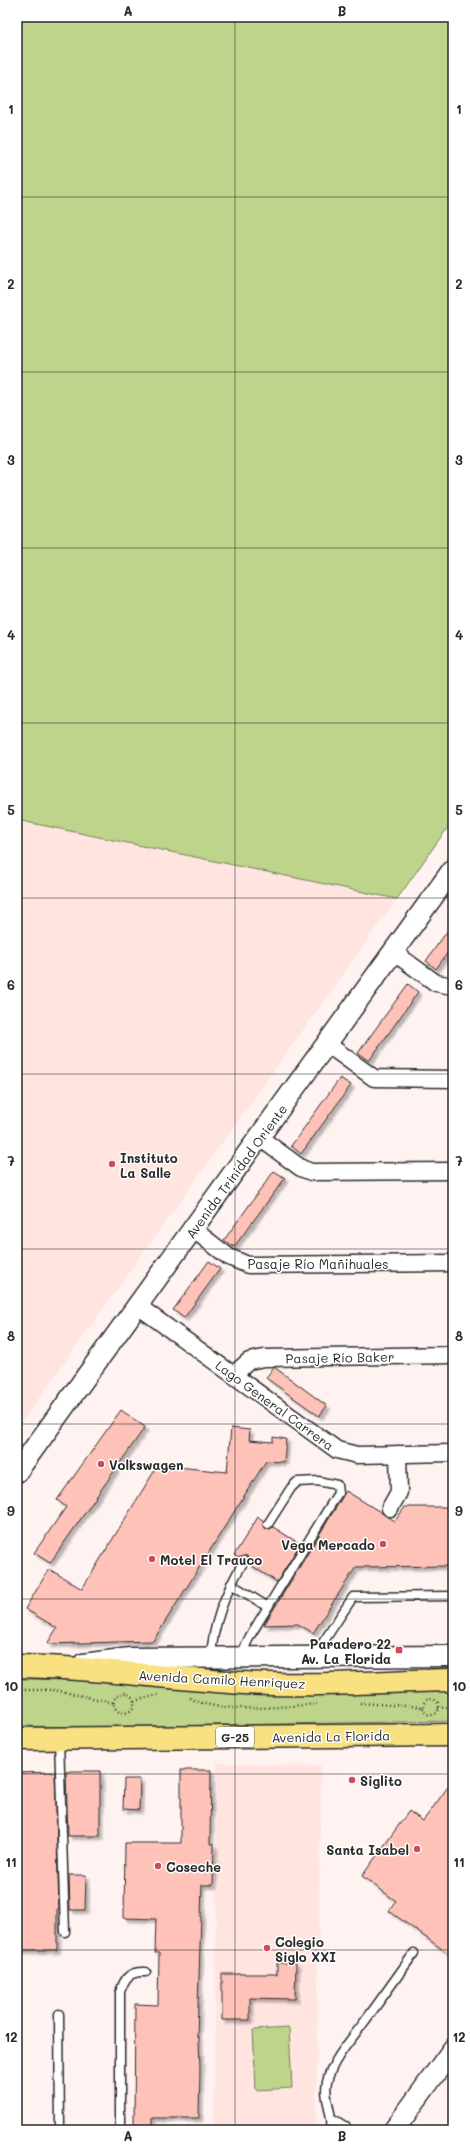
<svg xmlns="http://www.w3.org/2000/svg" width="470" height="2147" font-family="Mali,sans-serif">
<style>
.built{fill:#ffe4e0}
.green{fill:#bdd48a;stroke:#74805a}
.building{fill:#fec2b9;stroke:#2b2b2b;filter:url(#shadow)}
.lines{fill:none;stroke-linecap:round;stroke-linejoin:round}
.service-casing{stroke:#2b2b2b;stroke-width:11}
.minor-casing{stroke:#2b2b2b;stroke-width:19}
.tertiary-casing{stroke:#2b2b2b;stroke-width:23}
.primary-casing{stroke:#2b2b2b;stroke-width:25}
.path{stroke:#2b2b2b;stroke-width:2.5;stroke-dasharray:1 3;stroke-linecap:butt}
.service{stroke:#fff;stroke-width:8}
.minor{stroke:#fff;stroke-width:16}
.tertiary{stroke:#fff;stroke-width:20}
.primary{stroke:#f9e181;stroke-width:22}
.grid{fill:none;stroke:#2b2b2b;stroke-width:1;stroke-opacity:0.55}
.poi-dot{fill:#d1495b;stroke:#fff;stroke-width:1.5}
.labels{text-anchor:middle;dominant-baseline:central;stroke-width:3;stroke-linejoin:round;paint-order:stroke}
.shield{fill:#fff;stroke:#6b6b6b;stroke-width:1}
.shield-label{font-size:12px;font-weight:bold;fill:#2b2b2b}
.poi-label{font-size:13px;font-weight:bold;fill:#2b2b2b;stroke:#fff;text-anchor:start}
.street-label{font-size:13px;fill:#2b2b2b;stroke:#fff}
.neatline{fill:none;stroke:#2b2b2b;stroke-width:1.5}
.grid-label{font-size:13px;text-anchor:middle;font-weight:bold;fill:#2b2b2b}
</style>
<defs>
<filter id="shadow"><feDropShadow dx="3.5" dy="3.5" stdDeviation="1" flood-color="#0004"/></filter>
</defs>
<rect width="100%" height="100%" fill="#fff3f1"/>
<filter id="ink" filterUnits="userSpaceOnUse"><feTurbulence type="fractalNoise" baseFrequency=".025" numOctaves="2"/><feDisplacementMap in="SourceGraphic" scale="8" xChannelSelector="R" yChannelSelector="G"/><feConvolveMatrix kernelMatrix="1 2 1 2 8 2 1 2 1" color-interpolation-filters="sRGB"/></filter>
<g filter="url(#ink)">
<path class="built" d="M17,820l380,79 -380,530z
M217,1763l104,3 -5,364h-102z"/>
<path class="green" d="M17,17h436v803l-56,79 -380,-79z
M17,1679l116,2 96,12 224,-4v32l-350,6 -86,-1z
M289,2028l3,60 -36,2 -3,-60z"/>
<path class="building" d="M453,923v22l-17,24 -10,-8z
M408,984l10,8 -49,69 -11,-8z
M340,1078l11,7 -50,69 -10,-8z
M274,1171l11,7 -51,69 -10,-7z
M209,1261l11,8 -36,49 -11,-8z
M274,1367l53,39 -8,10 -53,-38z
M121,1410l24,17 -95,136 -16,-10 32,-46 -9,-7z
M231,1428l19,2 -1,10 24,2v-5l13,2 -2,23 -18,-1 -113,180 -106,3 10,-16 -32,-19 24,-40 33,20 76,-124 69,7z
M346,1491l49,30 10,-14h48v59l-97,1 -43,66 -15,-9 -34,1z
M258,1517l6,4 -1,5 2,3h5l3,-2 27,17 -23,38 -28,-18v-3l-2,-5h-3l-5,2 -5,-3z
M181,1770h30l-1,74h4l-1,41h-11l-5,152h2l1,32 -1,49h-47v12h-18l1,-126 23,1 1,-52h-4l1,-34 -32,-1 1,-75h56z
M71,1771h29v65h-32l-2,-64z
M55,1772l4,137h-2v41h-40v-177z
M124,1779h16l-1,31 -16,-1z
M453,1780v177l-64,-46 7,-10 -34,-25 47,-65 14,10z
M69,1875h17l-1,35h-15z
M277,1963h19l-1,36 -45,-1v22h-28v-46h55z"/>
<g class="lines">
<g class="service-casing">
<path id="service" d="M231,1584l37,23
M314,1656l39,-59 100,-1
M211,1657c2,-35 15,-66 33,-96
M240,1657l10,-21 88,-143 -1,-8 -19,-4 -21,1 -6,6 -23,36
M59,1739l6,193
M59,2014l1,116
M333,2119l13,8 1,3
M120,2130v-138c5,-15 10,-21 26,-20
M331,2130c3,-16 -8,-31 -4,-48 5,-21 22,-40 35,-57 18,-24 35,-48 52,-72"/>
</g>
<g class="minor-casing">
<path id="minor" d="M393,952l43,31 17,3
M327,1044l47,34 79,1
M260,1138l41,30 10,4 142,-1
M194,1230l35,27 19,8 205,-2
M138,1306l199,144 20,5 96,-2
M233,1375l16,-14 15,-3 189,-3
M390,1508l9,-16 -1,-38"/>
</g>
<g class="tertiary-casing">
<path id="tertiary" d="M17,1472l436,-603
M83,1664l47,-6 323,-2
M394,2130l59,-81"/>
</g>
<g class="primary-casing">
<path id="primary" d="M17,1666c76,1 151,13 227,17 69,4 139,-2 209,-3
M17,1739l436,-4"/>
</g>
<path class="path" d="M17,1690h38l60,13
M114 1703a10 10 0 1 1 20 0a10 10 0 1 1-20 0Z
M190,1698c29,17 94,8 127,6
M423 1707a8 8 0 1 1 16 0a8 8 0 1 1-16 0Z
M134,1701l24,-6
M360,1703l63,4
M438,1708l15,-1"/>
<use href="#service" class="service"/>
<use href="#minor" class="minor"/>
<use href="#tertiary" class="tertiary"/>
<use href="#primary" class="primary"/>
</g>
</g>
<path class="grid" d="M235,17v2113M17,197h436M17,372h436M17,548h436M17,723h436M17,898h436M17,1074h436M17,1249h436M17,1424h436M17,1599h436M17,1774h436M17,1950h436"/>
<g class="poi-dot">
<circle cx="112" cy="1164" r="4"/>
<circle cx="101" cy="1464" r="4"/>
<circle cx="383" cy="1544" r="4"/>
<circle cx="152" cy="1559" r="4"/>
<rect x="395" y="1646" width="8" height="8" rx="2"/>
<circle cx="352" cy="1780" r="4"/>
<circle cx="417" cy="1849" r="4"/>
<circle cx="158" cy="1866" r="4"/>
<circle cx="267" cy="1948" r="4"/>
</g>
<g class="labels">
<rect class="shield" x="216" y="1727" width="38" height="20" rx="3"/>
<g class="shield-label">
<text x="235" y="1737">G-25</text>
</g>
<g class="poi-label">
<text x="120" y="1157">Instituto<tspan x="120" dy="15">La Salle</tspan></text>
<text x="109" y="1464">Volkswagen</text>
<text x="375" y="1544" text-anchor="end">Vega Mercado</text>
<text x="160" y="1559">Motel El Trauco</text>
<text x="391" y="1643" text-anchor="end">Paradero 22<tspan x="391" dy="15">Av. La Florida</tspan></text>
<text x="360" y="1780">Siglito</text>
<text x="409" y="1849" text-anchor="end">Santa Isabel</text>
<text x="166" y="1866">Coseche</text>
<text x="275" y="1941">Colegio<tspan x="275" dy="15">Siglo XXI</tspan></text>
</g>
<g class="street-label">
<text transform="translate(236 1171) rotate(-54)">Avenida Trinidad Oriente</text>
<text x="318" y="1263">Pasaje Río Mañihuales</text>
<text transform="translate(340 1357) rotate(-1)">Pasaje Río Baker</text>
<text transform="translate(275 1405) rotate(36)">Lago General Carrera</text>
<text transform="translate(222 1679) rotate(3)">Avenida Camilo Henríquez</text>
<text transform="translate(331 1736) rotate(-1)">Avenida La Florida</text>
</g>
</g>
<rect width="470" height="2147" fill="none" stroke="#fff" stroke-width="44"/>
<rect x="22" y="22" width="426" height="2103" class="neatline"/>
<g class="grid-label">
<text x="128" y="16">A</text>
<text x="342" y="16">B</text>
<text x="11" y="114">1</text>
<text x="459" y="114">1</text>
<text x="11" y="289">2</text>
<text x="459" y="289">2</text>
<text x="11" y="465">3</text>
<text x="459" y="465">3</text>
<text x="11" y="640">4</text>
<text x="459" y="640">4</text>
<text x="11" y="815">5</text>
<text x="459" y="815">5</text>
<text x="11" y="990">6</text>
<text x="459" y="990">6</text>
<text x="11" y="1166">7</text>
<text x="459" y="1166">7</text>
<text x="11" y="1341">8</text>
<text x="459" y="1341">8</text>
<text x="11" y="1516">9</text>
<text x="459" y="1516">9</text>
<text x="11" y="1691">10</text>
<text x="459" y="1691">10</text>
<text x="11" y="1867">11</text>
<text x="459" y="1867">11</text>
<text x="11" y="2042">12</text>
<text x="459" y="2042">12</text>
<text x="128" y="2141">A</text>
<text x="342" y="2141">B</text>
</g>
</svg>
